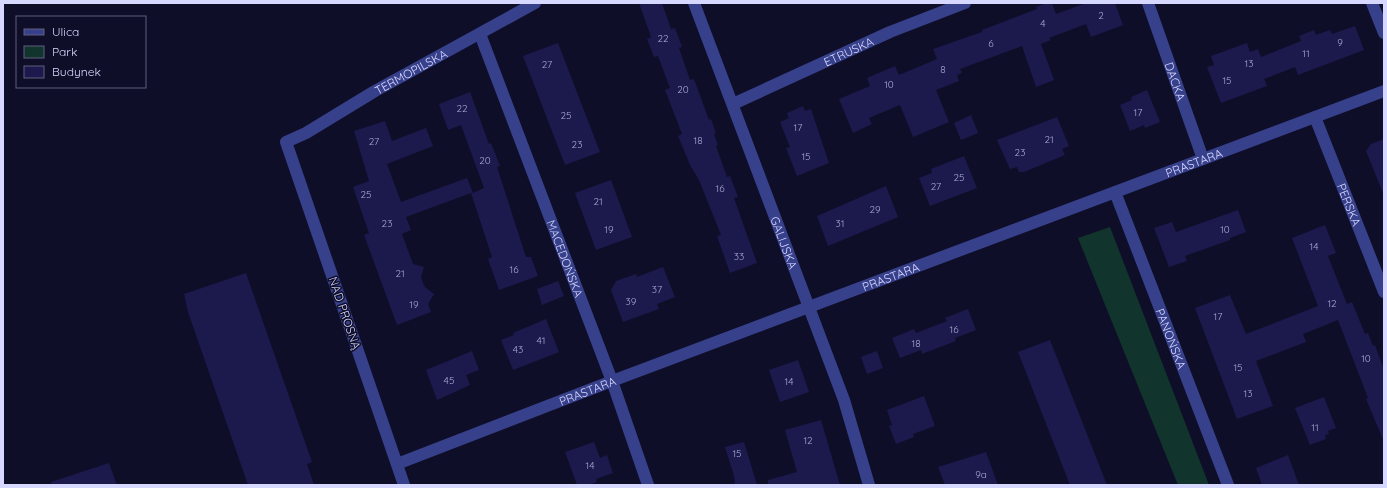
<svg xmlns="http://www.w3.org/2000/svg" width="1387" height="488" font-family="Quicksand,sans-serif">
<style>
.green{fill:#11342d}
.building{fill:#1c194c}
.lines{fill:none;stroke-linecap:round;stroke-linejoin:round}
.minor{stroke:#37408b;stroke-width:12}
.labels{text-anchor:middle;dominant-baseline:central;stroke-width:3;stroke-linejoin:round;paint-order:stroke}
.number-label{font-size:10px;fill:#a8a8d2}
.street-label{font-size:12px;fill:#d7d8ff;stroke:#0f0e29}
</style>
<rect width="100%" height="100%" fill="#0f0e29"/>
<path class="green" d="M1110,227l99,258h-31l-100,-247z"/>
<path class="building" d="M639,3h23l9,26 4,-1 7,19 -3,1 11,32 4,-1 15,41 2,-1 5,14 -2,1 4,11 -2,1 11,31 3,-1 8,21 -4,1 23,65 -27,10 -13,-37 4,-1 -22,-55 -9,-15 -12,-29 4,-2 -17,-44 5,-2 -12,-32 -4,1 -7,-18 4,-2z
M1046,3h6l4,11 30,-11h29l8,22 -32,12 -5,-13 -37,14 2,2 -10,4 13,36 -18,7 -14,-41 -62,23 2,4 -5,2 2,6 -23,9 13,32 -36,15 -13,-32 -31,13 3,6 -19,9 -14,-34 31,-13 -3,-8 28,-12 4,9 38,-16 -4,-10 49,-17v-2l55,-21 -1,-2z
M1355,26l9,24 -66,25 -3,-8 -31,12 3,7 -46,17 -14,-36 7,-2 -3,-9 36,-13 3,9 8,-3 3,8 40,-16 -2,-5 15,-6 2,5 14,-5 2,4z
M558,43l42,109 -35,13 -42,-109z
M1147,90l13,32 -15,6 -1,-3 -14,6 -10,-26 12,-5 -1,-3z
M470,92l19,52 2,-1 9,23 -3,1 29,90h5l7,19 -39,14 -11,-31 4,-2 -21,-64 -65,24 5,13 -9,4 11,30 11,3 -3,10 2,6 2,4 9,7 -6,10 3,8 -34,13 -33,-90 5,-2 -16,-46 16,-6 -15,-50 31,-10 7,20 34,-13 7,18 -46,18 14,38 66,-24 6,15 11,-5 -23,-63 -13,5 -9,-26z
M803,106l2,5 6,-2 18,54 -32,13 -11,-28 4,-1 -10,-25 9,-4 -2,-5z
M971,115l7,18 -17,7 -7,-17z
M1057,117l12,29 -7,3 3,6 -41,17h-5l-2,-5 -7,2 -13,-29z
M1384,139v54h-1l-17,-42 5,-7z
M964,156l13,32 -47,18 -11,-28 13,-5 -1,-4z
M611,180l21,57 -36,13 -21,-57z
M886,186l12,31 -70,29 -11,-30z
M1238,210l8,22 -16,6v2l-45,16 2,5 -18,6 -15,-39 18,-6 4,10z
M1325,225l11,28 -8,3 19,48 5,-2 13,32 3,-1 5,13 2,-1 9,25v72l-18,-43 2,-1 -30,-78 -35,14 3,8 -50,19 17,45 -36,13 -42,-111 35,-13 16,39 72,-28 -26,-68z
M663,267l12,30 -18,7 2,5 -36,13 -12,-32 5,-9 20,-7 1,3z
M246,273l66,189 -5,2 7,21h-66l-60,-173 -4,-18z
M558,281l6,15 -22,9 -5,-16z
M968,309l8,21 -21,8 1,3 -34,13 -1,-4 -21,8 -8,-20 22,-9 2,4 31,-12 -2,-3z
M546,319l13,33 -46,18 -12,-30 13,-5 -1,-2z
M1050,340l57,145h-37l-52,-133z
M472,351l7,19 -13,5 4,10 -33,15 -11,-30z
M877,351l6,17 -16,6 -6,-17z
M798,360l11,32 -29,10 -11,-32z
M924,396l11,30 -22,8 1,3 -18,7 -7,-18 3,-1 -5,-15z
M1324,397l12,31 -8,3 1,3 -4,1 1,4 -16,6 -15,-37z
M821,420l19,65h-72v-5l29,-8 -12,-42z
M594,442l6,16 7,-3 6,18 -17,6 1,3 -8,3h-12l-12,-33z
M744,442l13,43h-22l-1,-9 -9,-29z
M986,452l12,33h-53l-7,-18z
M1288,455l11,30h-37l-6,-17z
M109,463l8,22h-65l-1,-3z"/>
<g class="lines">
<g class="minor">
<path id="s1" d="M694,3l150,397 25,85"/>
<path id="s2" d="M1148,3l55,156"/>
<path d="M1372,3l12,30"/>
<path id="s3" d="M480,34l132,347 36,104"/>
<path id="s4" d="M733,104l157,-72 75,-29"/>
<path id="s5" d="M1315,117l69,175"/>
<path id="s6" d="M1115,192l113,293"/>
<path id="s7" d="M397,464l215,-83 772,-290"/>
<path id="s8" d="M404,485l-118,-343 20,-9 69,-42 160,-88"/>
</g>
</g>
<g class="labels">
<g class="number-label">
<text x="1101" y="15">2</text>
<text x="1043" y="23">4</text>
<text x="663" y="38">22</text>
<text x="1340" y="42">9</text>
<text x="991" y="43">6</text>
<text x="1306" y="53">11</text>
<text x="1249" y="63">13</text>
<text x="547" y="64">27</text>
<text x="943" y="69">8</text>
<text x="1227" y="80">15</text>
<text x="889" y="84">10</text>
<text x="683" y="89">20</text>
<text x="462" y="108">22</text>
<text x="1138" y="112">17</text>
<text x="566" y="115">25</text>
<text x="798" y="127">17</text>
<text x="1049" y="139">21</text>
<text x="698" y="140">18</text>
<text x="374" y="141">27</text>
<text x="577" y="144">23</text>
<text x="1020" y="152">23</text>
<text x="806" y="156">15</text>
<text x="485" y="160">20</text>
<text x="959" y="177">25</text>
<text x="936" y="186">27</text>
<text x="720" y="188">16</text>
<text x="366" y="194">25</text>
<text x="598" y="201">21</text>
<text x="875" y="209">29</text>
<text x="387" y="223">23</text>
<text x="840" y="223">31</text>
<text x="609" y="229">19</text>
<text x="1225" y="229">10</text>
<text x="1314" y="246">14</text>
<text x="739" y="256">33</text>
<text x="514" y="269">16</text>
<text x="400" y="273">21</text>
<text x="657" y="289">37</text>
<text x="631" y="301">39</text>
<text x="1332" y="303">12</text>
<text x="414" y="304">19</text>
<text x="1218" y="316">17</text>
<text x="954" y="329">16</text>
<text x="541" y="340">41</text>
<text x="916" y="343">18</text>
<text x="518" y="349">43</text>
<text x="1366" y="358">10</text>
<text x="1238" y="367">15</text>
<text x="449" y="380">45</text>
<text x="789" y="381">14</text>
<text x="1248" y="393">13</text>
<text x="1315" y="427">11</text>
<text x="808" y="440">12</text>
<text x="737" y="453">15</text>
<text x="590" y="465">14</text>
<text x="981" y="474">9a</text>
</g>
<g class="street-label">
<text stroke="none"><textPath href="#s4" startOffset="127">ETRUSKA</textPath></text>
<text stroke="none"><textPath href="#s8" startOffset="506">TERMOPILSKA</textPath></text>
<text stroke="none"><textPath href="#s2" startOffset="83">DACKA</textPath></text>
<text stroke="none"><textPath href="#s7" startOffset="852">PRASTARA</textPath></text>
<text stroke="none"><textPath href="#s5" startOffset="94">PERSKA</textPath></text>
<text stroke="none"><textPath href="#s1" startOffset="256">GALIJSKA</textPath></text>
<text stroke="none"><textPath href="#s3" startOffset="240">MACEDOŃSKA</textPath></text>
<text stroke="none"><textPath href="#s7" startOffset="528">PRASTARA</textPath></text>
<text transform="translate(345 313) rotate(71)">NAD PROSNĄ</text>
<text stroke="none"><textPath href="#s6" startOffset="157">PANOŃSKA</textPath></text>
<text stroke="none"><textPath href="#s7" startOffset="204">PRASTARA</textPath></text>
</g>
</g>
<rect width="1387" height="488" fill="none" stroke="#d7d8ff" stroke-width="8"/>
<rect x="16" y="16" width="130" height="72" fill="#0f0e29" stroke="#5f5f7f"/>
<rect x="24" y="29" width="20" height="6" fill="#37408b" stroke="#5f5f7f"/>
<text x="52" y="36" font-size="12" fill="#d7d8ff">Ulica</text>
<rect x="24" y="46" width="20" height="12" fill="#11342d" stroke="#5f5f7f"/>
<text x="52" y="56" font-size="12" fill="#d7d8ff">Park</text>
<rect x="24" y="66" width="20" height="12" fill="#1c194c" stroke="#5f5f7f"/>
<text x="52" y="76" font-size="12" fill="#d7d8ff">Budynek</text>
</svg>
